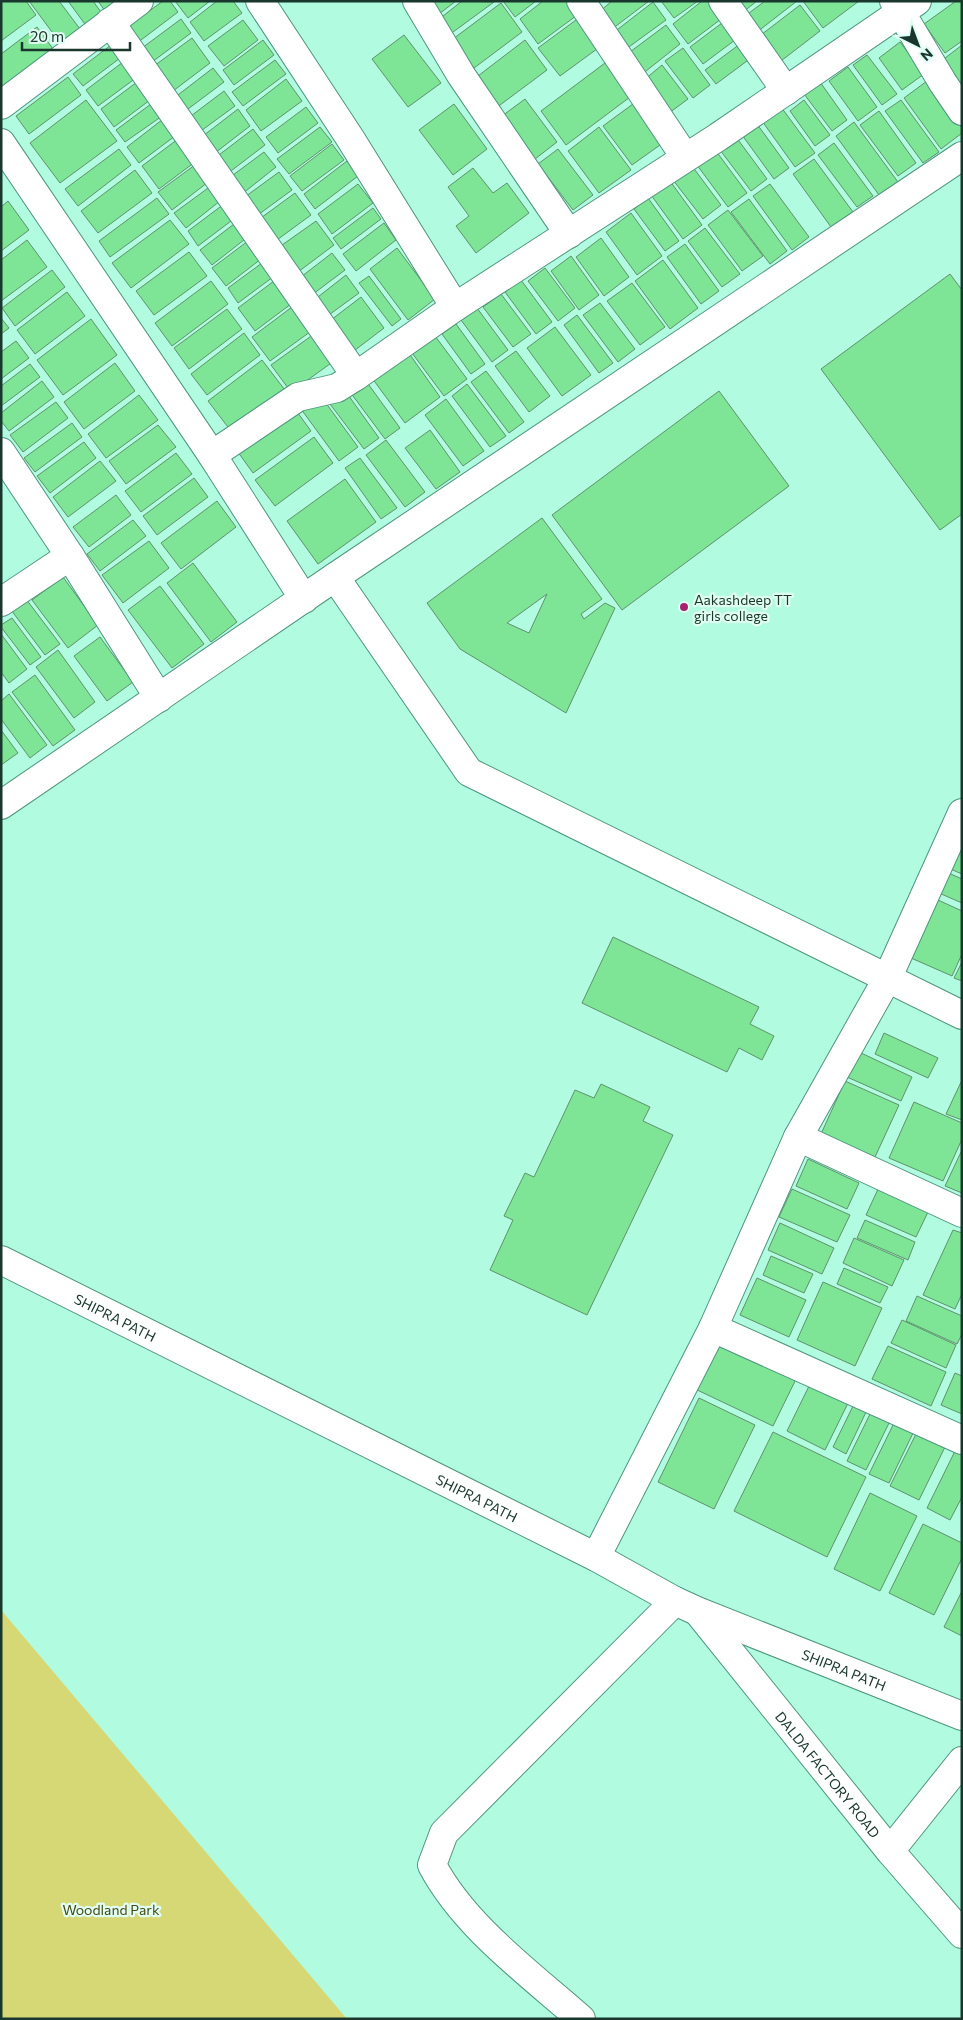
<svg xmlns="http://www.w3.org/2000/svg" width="963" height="2020" font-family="Commissioner,sans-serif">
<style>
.green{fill:#d6d876}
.building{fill:#7ee597;stroke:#5f926a;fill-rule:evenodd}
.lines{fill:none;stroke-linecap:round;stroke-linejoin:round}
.minor-casing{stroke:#4e967e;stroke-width:30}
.major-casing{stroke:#4e967e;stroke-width:30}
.minor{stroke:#fff;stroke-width:28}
.major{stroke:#fff;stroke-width:28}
.poi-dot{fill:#a5226f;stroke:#e1fef3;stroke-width:2}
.labels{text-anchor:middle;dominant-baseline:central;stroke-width:4.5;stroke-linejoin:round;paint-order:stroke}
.poi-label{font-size:14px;fill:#19372d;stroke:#e1fef3;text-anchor:start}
.street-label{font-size:14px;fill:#19372d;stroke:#e1fef3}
.park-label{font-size:14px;fill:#474815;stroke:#e1fef3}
</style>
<rect width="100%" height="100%" fill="#b1fbe0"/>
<path class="green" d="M1,1610l346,409h-346z"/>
<path class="building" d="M1,1h25l10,14 -35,26z
M29,1h30l21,28 -19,15z
M68,1h25l13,18 -16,12z
M98,1h26l-17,13z
M163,1h7l8,11 -41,31 -11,-15z
M175,1h35l-22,17z
M217,1h16l9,12 -38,28 -14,-19z
M430,1h26l-17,13z
M462,1l32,1 -45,33 -11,-15z
M503,1h33l-21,16z
M543,1h28l9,12 -42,31 -18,-25z
M612,1h37l-37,28 -13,-17z
M661,1h37l-24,17z
M702,1h12l11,15 -37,28 -15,-20z
M735,1h22l-14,11z
M765,1h32l-40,31 -12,-16z
M803,1h56l-36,27z
M956,1h6v40l-17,12 -21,-29z
M653,2l13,18 -40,29 -13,-16z
M501,3l21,29 -48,36 -21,-29z
M800,5l20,26 -43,33 -20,-26z
M580,17l21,29 -41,30 -22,-28z
M181,19l10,14 -39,29 -10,-14z
M243,20l15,20 -34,26 -16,-20z
M726,20l13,17 -36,27 -13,-17z
M666,25l14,19 -39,31 -15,-20z
M37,27l19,26 -55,40v-39z
M404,35l37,48 -33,24 -36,-48z
M192,38l18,25 -37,28 -19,-25z
M263,40l11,15 -40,30 -11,-15z
M525,40l22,30 -51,38 -22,-29z
M115,42l9,13 -41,31 -10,-12z
M900,42l24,32 -22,16 -23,-32z
M740,44l11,14 -35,26 -11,-14z
M962,45v39l-8,6 -18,-25z
M683,48l27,37 -17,13 -28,-37z
M867,55l30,39 -15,11 -29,-40z
M127,59l13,16 -42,31 -12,-16z
M275,60l11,14 -43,32 -11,-14z
M609,60l25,34 -68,51 -25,-34z
M662,65l26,34 -19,14 -25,-33z
M848,67l29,40 -19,14 -29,-40z
M213,68l11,14 -40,30 -10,-14z
M68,77l13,18 -52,39 -13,-18z
M141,79l13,18 -40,30 -13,-18z
M286,79l16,22 -41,30 -15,-21z
M927,81l35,47v5l-21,16 -37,-51z
M820,82l27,38 -15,11 -28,-37z
M224,91l11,15 -41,30 -11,-14z
M525,99l32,43 -22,17 -33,-43z
M86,100l31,41 -57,42 -30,-40z
M804,100l26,35 -15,11 -25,-35z
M901,100l38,52 -16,11 -38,-52z
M155,101l10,13 -40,28 -9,-12z
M637,101l30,39 -35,25 -29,-39z
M454,104l33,45 -34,26 -34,-45z
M306,107l12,16 -40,30 -12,-16z
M781,107l34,46 -20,14 -33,-46z
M238,109l12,17 -39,30 -12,-17z
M879,111l37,52 -18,13 -38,-51z
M167,116l12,17 -40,30 -12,-16z
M854,122l44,60 -19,13 -43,-59z
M757,124l32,44 -15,11 -32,-44z
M320,127l12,15 -43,32 -12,-15z
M599,127l32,43 -32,23 -31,-42z
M253,129l12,16 -42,32 -12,-16z
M182,136l17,23 -40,30 -17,-23z
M736,137l31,42 -16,12 -31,-41z
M834,143l39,53 -16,11 -39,-52z
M332,144l12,16 -42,31 -12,-15z
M119,149l12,16 -53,41 -13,-17z
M558,149l35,46 -20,15 -35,-46z
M716,151l31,42 -19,14 -31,-42z
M264,152l12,15 -39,31 -12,-17z
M814,159l39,53 -22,15 -38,-53z
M347,161l11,15 -43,33 -11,-15z
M199,162l13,17 -40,31 -14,-18z
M692,166l29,39 -18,14 -30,-39z
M473,168l20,25 14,-10 22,30 -53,40 -20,-27 13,-10 -21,-29z
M135,170l17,23 -54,40 -17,-22z
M279,172l13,18 -41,30 -13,-18z
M670,181l32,44 -19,14 -32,-44z
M215,183l10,14 -39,31 -12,-15z
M358,184l15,19 -41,31 -14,-20z
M770,184l39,53 -17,13 -39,-54z
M295,193l16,22 -41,30 -16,-22z
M157,198l12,16 -59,43 -11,-16z
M648,198l31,43 -14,10 -31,-42z
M749,199l38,52 -17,13 -39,-52z
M8,201l21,29 -28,21v-44z
M224,204l11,14 -37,28 -10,-15z
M373,208l8,11 -40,30 -8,-11z
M728,210l35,46 -21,15 -34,-46z
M631,213l31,43 -25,19 -31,-43z
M170,220l19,24 -58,44 -19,-25z
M238,221l11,15 -37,29 -12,-15z
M316,221l18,24 -40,30 -19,-25z
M384,223l12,17 -40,31 -13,-17z
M705,228l35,46 -18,13 -34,-46z
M601,238l28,39 -25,19 -28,-39z
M27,240l20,27 -46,34v-41z
M248,241l13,18 -35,27 -14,-18z
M685,244l34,47 -18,13 -34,-47z
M397,248l38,51 -27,21 -38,-51z
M189,252l18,24 -53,39 -18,-24z
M332,253l13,17 -36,27 -12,-17z
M571,256l28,39 -20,15 -28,-39z
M663,260l35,48 -28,21 -35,-48z
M262,263l11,14 -35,26 -10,-15z
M545,268l30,40 -17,13 -30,-40z
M52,270l13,17 -50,39 -13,-18z
M950,274l12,16v224l-22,16 -119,-161z
M346,275l13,18 -37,27 -13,-16z
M369,276l32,43 -9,7 -33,-43z
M521,280l31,42 -16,12 -31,-42z
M211,281l17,23 -56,42 -17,-23z
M274,281l17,23 -36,27 -17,-23z
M632,283l33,44 -25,18 -33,-44z
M67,292l18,24 -50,38 -18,-24z
M501,294l30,40 -18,13 -30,-40z
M361,297l23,31 -34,26 -23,-31z
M600,303l35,46 -17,13 -35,-47z
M296,304l18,25 -44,32 -18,-24z
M477,308l31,42 -16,12 -31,-42z
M227,309l15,20 -53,40 -15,-21z
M577,315l36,48 -14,10 -35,-48z
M1,318l8,10 -8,6z
M91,319l26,36 -54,40 -26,-35z
M456,324l29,40 -14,10 -29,-40z
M555,327l36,48 -29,21 -35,-48z
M244,333l16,22 -53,40 -16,-21z
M314,334l20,27 -43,31 -20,-27z
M435,336l32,43 -23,17 -32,-43z
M16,341l13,17 -28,21v-27z
M516,351l34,45 -21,16 -34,-46z
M408,352l32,45 -35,26 -33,-45z
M262,360l26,34 -54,41 -26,-34z
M115,363l20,28 -51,38 -20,-27z
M30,364l10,13 -39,29v-20z
M486,371l38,51 -15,11 -38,-51z
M42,381l12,16 -45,34 -8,-10v-8z
M366,381l34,47 -15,11 -35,-47z
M467,384l39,52 -16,11 -38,-51z
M719,391l70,95 -167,124 -70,-95z
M346,392l33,46 -15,11 -34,-45z
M139,395l19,25 -52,38 -18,-24z
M320,395l38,52 -19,14 -38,-52z
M446,399l38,52 -21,15 -38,-51z
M56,402l12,16 -45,34 -13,-17z
M292,405l19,26 -58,42 -18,-25z
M72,423l10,14 -47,35 -11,-14z
M158,425l18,22 -50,37 -17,-23z
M430,430l30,42 -24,17 -31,-41z
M314,437l19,26 -58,43 -20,-26z
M386,440l39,52 -20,15 -39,-52z
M84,442l12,16 -46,35 -13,-17z
M176,453l16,21 -51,38 -16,-21z
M360,458l37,50 -16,11 -36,-51z
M100,461l16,20 -48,36 -15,-20z
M194,478l14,19 -51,38 -14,-19z
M345,479l31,43 -58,42 -31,-43z
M116,495l15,20 -42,32 -16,-20z
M217,501l19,26 -55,42 -20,-26z
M542,518l60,81 -21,15 3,5 21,-16 10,5 -49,105 -106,-64 -33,-46zM547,594l-18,39 -22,-10z
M133,520l13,16 -46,35 -13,-17z
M149,541l20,27 -46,35 -21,-28z
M193,563l44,59 -26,20 -44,-59z
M63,577l35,48 -30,23 -36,-48z
M160,586l44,58 -32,24 -44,-58z
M26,599l34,45 -15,11 -34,-45z
M12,618l29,39 -11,8 -29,-38v-2z
M1,634l26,35 -18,14 -8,-11z
M100,637l33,45 -26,19 -33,-45z
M58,650l37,52 -21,16 -38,-51z
M35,675l40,55 -22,16 -41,-54z
M9,694l38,51 -17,13 -29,-39v-18z
M1,730l17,23 -17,12z
M957,848l5,3v23l-14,-6z
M942,870l20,9v24l-30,-13z
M938,900l24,11v43l-10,22 -41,-18z
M613,937l146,70 -9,17 24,12 -12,24 -23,-12 -12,24 -145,-69z
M962,962v19l-8,-3z
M884,1033l54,25 -10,20 -53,-24z
M859,1052l53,25 -11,24 -54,-24z
M962,1080v40l-16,-6z
M845,1081l54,24 -24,52 -54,-23z
M601,1084l49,23 -7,14 30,14 -86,180 -97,-45 23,-50 -9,-4 21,-43 9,4 41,-87 19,8z
M914,1102l48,21v16l-19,42 -54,-23z
M962,1150v43l-17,-7z
M808,1159l51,24 -12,26 -51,-23z
M879,1187l50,23 -13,27 -50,-22z
M792,1189l58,26 -13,27 -58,-25z
M865,1220l50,22 -7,18 -51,-22z
M780,1223l54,25 -12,26 -54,-24z
M953,1230l9,3v61l-7,15 -32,-14z
M854,1238l50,22 -12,26 -49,-23z
M771,1256l42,18 -9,19 -41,-18z
M844,1268l44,19 -8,16 -43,-19z
M757,1278l49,22 -17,37 -49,-22z
M823,1282l59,26 -27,58 -58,-26z
M917,1296l45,20v18l-5,10 -51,-23z
M902,1320l54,25 -10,23 -55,-25z
M719,1335l80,38 -26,53 -80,-38z
M888,1346l58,26 -15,34 -59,-27z
M955,1373l7,3v38l-21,-9z
M812,1380l38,19 -25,51 -38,-19z
M699,1398l56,27 -41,84 -56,-27z
M854,1404l13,6 -21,44 -13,-7z
M871,1412l19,9 -24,49 -19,-9z
M895,1421l19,10 -25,52 -20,-9z
M919,1428l28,15 -28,57 -29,-14z
M773,1432l93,45 -39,80 -93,-46z
M956,1449l6,3v45l-12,23 -23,-12z
M870,1493l47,23 -37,75 -46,-22z
M923,1524l39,19v15l-28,57 -45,-22z
M962,1591v45l-18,-9z"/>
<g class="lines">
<g class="minor-casing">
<g id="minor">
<path d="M260,1l90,137 105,169"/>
<path d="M417,1l44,74 108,159"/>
<path d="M581,1l104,156"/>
<path d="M723,1l63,90"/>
<path d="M894,1l49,82 19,28"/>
<path d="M110,22l246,354"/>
<path d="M1,105l138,-104"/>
<path d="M1,143l211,312 92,144"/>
<path d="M1,452l69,104 89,142"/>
<path d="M212,455l86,-58 39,-9 19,-12 99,-69 263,-170 199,-136"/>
<path d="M335,577l134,195 493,243"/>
<path d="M1,602l69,-46"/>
<path d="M1,805l334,-228 627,-421"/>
<path d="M798,1137l89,-158 75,-166"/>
<path id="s1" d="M1,1260l595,297 79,44 22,10 265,105"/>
<path d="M713,1328l249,112"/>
<path d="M596,1557l117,-229 85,-191 164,76"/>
<path id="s2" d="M698,1612l192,239 72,83"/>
<path d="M581,2019c-52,-46 -117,-93 -149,-154l12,-32 231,-232"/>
</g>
</g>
<g class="major-casing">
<path id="major" d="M890,1851l72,-90"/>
</g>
<use href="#minor" class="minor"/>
<use href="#major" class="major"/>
</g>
<circle class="poi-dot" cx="684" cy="607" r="5"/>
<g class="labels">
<g class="poi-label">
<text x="694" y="599">Aakashdeep TT<tspan x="694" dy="16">girls college</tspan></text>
</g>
<g class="street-label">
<text stroke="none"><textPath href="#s1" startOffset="128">SHIPRA PATH</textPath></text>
<text stroke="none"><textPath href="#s1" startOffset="532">SHIPRA PATH</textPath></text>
<text stroke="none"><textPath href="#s1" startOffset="938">SHIPRA PATH</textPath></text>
<text stroke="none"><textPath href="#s2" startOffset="208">DALDA FACTORY ROAD</textPath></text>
</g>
<g class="park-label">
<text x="111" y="1909">Woodland Park</text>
</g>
</g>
<rect width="963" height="2020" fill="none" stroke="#19372d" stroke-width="5"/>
<g transform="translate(918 45) rotate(138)" stroke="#e1fef3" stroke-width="4" paint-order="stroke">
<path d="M0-4L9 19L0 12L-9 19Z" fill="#19372d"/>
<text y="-8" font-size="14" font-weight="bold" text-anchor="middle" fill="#19372d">N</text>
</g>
<path d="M22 42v8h108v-8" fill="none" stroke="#19372d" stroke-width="2.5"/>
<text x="30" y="42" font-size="15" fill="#19372d" stroke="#e1fef3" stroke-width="4" paint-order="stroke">20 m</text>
</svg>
